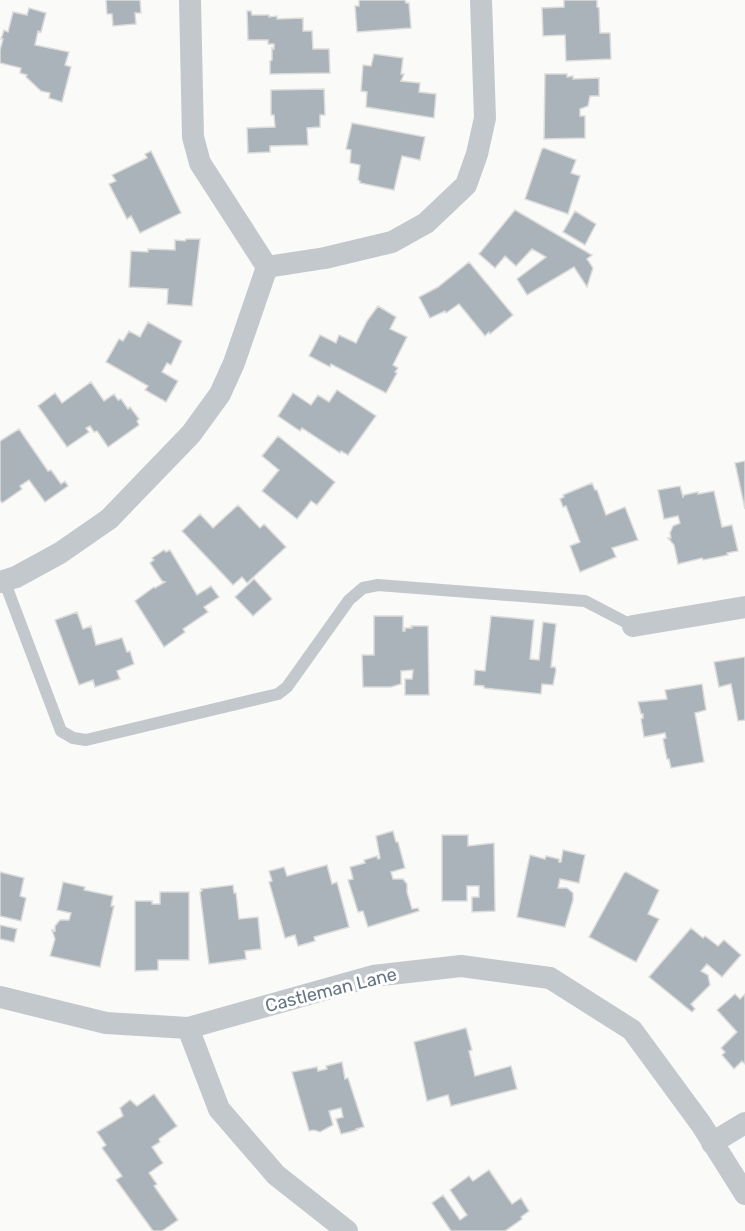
<svg xmlns="http://www.w3.org/2000/svg" width="745" height="1231" font-family="Rubik,sans-serif">
<style>
.building{fill:#aab3b9;stroke:#dcdcda;stroke-width:1.5}
.lines{fill:none;stroke-linecap:round;stroke-linejoin:round}
.service{stroke:#c3c8cc;stroke-width:12}
.minor{stroke:#c3c8cc;stroke-width:22}
.labels{text-anchor:middle;dominant-baseline:central;stroke-width:6;stroke-linejoin:round;paint-order:stroke}
.street-label{font-size:18px;fill:#657683;stroke:#fff}
</style>
<rect width="100%" height="100%" fill="#fafaf8"/>
<path class="building" d="M106,0h34l1,13h-6l1,11 -23,2 -1,-12h-5z
M359,0h46l1,3h3l2,25 -54,4 -2,-26h4z
M564,0h33v7l2,1 1,25h10l1,26 -45,2 -1,-26 -22,1 -1,-28 22,-1z
M29,8l17,5 -5,19 -3,-1 -3,14 34,7 -4,13 6,2 -9,35 -13,-4 1,-5 -9,-2 -15,-14 1,-2 -7,-2 1,-5 -21,-5v-13l3,-11h-2l3,-9 4,2 5,-20 14,3z
M247,11h4l1,4h17v2l8,-1v3l26,-1v13h9l1,18h16l1,24 -60,1v-13l2,-1v-12l2,1v-5h-6v-4h-20z
M374,54l29,4 -2,16h3l-3,7 19,2 -1,9 17,2 -2,24 -68,-11 1,-15 -6,-1 2,-26 8,1z
M545,74h22v3l6,-1v3l26,-1v18h-9l-2,10 -8,3v7h5v22l-41,1z
M324,89l1,26h-5v12l-13,1 1,17 -38,1v6l-22,1 -1,-25 28,-1 -1,-12h-3v-25z
M352,123l73,14 -5,23 -18,-4 -8,34 -34,-7v-2l-2,-1 2,-15 -10,-2 1,-13 -5,-1z
M544,148l32,12 -5,13 9,3 -12,38 -43,-15 17,-50z
M151,151l30,62 -41,20 -9,-17 -4,3 -18,-35 7,-3 -4,-6 35,-17 -2,-4z
M515,210l77,45 -5,4 6,9 -6,19 -13,-20 -47,28 -10,-16 29,-22 -14,-8 -16,17 -11,-10 -10,12 -16,-14z
M575,211l21,13 -11,21 -22,-13z
M186,239h14l-8,67 -25,-2 1,-15 -39,-2 2,-36 17,1v-3l27,1v-10l10,1z
M469,262l44,53 -23,19 -1,-2 -4,4 -26,-32 -13,9 -1,-2 -15,7 -11,-21 19,-10z
M378,306l18,11 -6,12 17,8 -14,28 5,3 -3,4 2,1 -11,20 -55,-29 -1,3 -21,-11 11,-21 16,8 3,-8 17,8 11,-22z
M148,322l34,19 -11,24 -4,-2 -5,9 16,9 -12,21 -21,-12 3,-4 -42,-24 13,-23 4,2 6,-10 11,6z
M91,382l13,19 10,-7 4,6 3,-1 7,10 2,-2 9,12 -2,2 2,4 -31,22 -11,-16 -3,1 -4,-6 -4,2 3,4 -22,15 -29,-41 17,-13 7,10z
M337,390l39,26 -28,39 -7,-4 -1,2 -38,-25 -2,3 -22,-15 15,-23 18,12 7,-10 11,7z
M19,429l29,42 3,-1 10,14 4,-3 3,5 -23,16 -16,-22 -9,6 2,3 -20,14 -2,-3v-59z
M278,436l57,46 -18,23 -6,-4 -14,18 -35,-28 17,-21 -17,-14z
M745,461v48l-10,-46z
M592,483l3,7h2l9,25 19,-8 13,33 -26,8 4,9 -36,15 -10,-26 10,-4 -14,-36 -3,1 -3,-8 4,-2 -1,-2z
M680,486l3,11 1,-2 14,-3v2l16,-3 8,36 10,-2 6,26 -11,2 1,2 -25,5 -1,-2 -24,6 -4,-19 -6,-7h3l-1,-5 3,-7 7,-3 -2,-7 -14,3 -6,-29z
M238,505l22,23 4,-4 22,23 -39,36 -5,-6 -9,8 -51,-54 18,-17 13,14z
M164,550l2,2 4,-2 27,45 14,-9 8,11 -15,10 4,5 -25,17 2,3 -21,15 -29,-46 19,-14 1,1 10,-6 -3,-1 -12,-18 4,-3 -2,-2z
M254,579l18,20 -19,17 -18,-19z
M77,612l6,17 8,-3 5,19 26,-7 5,14 3,-1 4,13 -17,7 3,8 -25,8 -2,-7 -14,5 -24,-65z
M374,616h29v15h2v-3h7l-1,-2h17l1,69h-24v-16h7l1,-9 -12,1v13l-10,3h-28l-1,-32h12z
M491,616l43,4 -4,39 9,1 4,-38 13,2 -5,43h4l1,3 -3,15 -11,-1 -1,10 -57,-6v-2l-10,-1 1,-15 10,1z
M745,657v63l-7,1 -7,-37 -12,3 -5,-25z
M702,684l4,26 -11,3 9,49 -33,6 -2,-9h-2l-4,-20 3,-1 -1,-5 -21,4 -3,-18 2,-1v-4h-2l-3,-12 29,-3 -2,-9z
M393,831l3,11h2l7,26 -14,4 2,7h10l4,5v8l5,17 6,-1 1,3 -51,16 -5,-16 -5,1 -10,-32 5,-1 -3,-12 15,-4 -1,-3 13,-4 1,3 2,-1 -4,-22z
M442,835h26v11l26,-3 1,68 -23,1v-15h7v-11h-12v15h-25z
M563,850l22,5 -6,28 -19,-4 -2,9h9l6,5v7l-8,27 -48,-10 13,-62 15,4 1,-3 13,3v3h2z
M327,865l5,19 5,-2 12,45 -35,10 1,4 -17,5 -3,-11 -10,3 -16,-56 3,-1 -3,-10 15,-4 3,9z
M0,872l24,6 -4,18 6,2 -5,23 -21,-5z
M626,872l33,18 -11,24 11,5 -23,43 -47,-25 35,-64z
M63,882l22,5 -1,3 29,6 -2,10h3l-14,61 -50,-11 5,-17 -3,-9 3,1v-5l5,-6h9l2,-7 -14,-3z
M233,885l1,8h2l3,26 19,-2 3,32 -16,2 1,8 -37,5 -9,-72 2,-1 -1,-2z
M160,892h29v68h-31v10l-23,1v-70h17v3h8z
M0,925l17,4 -3,13 -14,-3z
M691,928l12,10 2,-2 13,10 6,-6 17,15 -19,22 -15,-13 -6,7 7,4 2,10 -19,19 4,5 -3,3 -43,-35z
M735,994l5,5 5,-5v70l-3,-3 -8,8 -12,-14 3,-3 -4,-4 16,-16 -20,-22z
M466,1028l6,22 -3,1 6,25 36,-10 6,23 -66,17 -3,-11 -21,6 -13,-59z
M342,1062l3,17 3,-1 16,49 -8,2 1,1 -16,4 -5,-15 7,-2 -2,-9 -12,3 4,14 -13,7 -6,-2 -5,1 -17,-59 25,-5 1,4 9,-2 -1,-3z
M154,1094l23,32 -18,13 1,3 -8,5 11,16 -14,10 8,11 -3,2 24,34 -16,11h-9l-37,-51 6,-4 -20,-28 4,-3 -9,-13 26,-16 -3,-8 10,-8 7,6z
M489,1170l23,34 9,-6 8,13 -8,6 1,2 -17,12h-54l-19,-28 11,-8 17,25 7,-5 -17,-25 19,-14 4,5z"/>
<g class="lines">
<path class="service" d="M4,580l57,151 12,7 13,2 192,-46 9,-7 62,-87 14,-12 15,-3 207,16 48,25"/>
<path class="minor" d="M267,267l58,-9 67,-16 34,-19 40,-38 11,-31 8,-36 -4,-118
M0,582l16,-5 44,-24 49,-34 82,-85 29,-40 14,-31 33,-96 -67,-104 -7,-26 -3,-137
M633,626l112,-19
M0,997l106,26 82,5 185,-52 88,-10 89,12 82,52 69,94 44,70
M188,1028l31,81 57,66 71,56
M712,1143l33,-20"/>
</g>
<g class="labels">
<g class="street-label">
<text transform="translate(331 990) rotate(-14)">Castleman Lane</text>
</g>
</g>
</svg>
